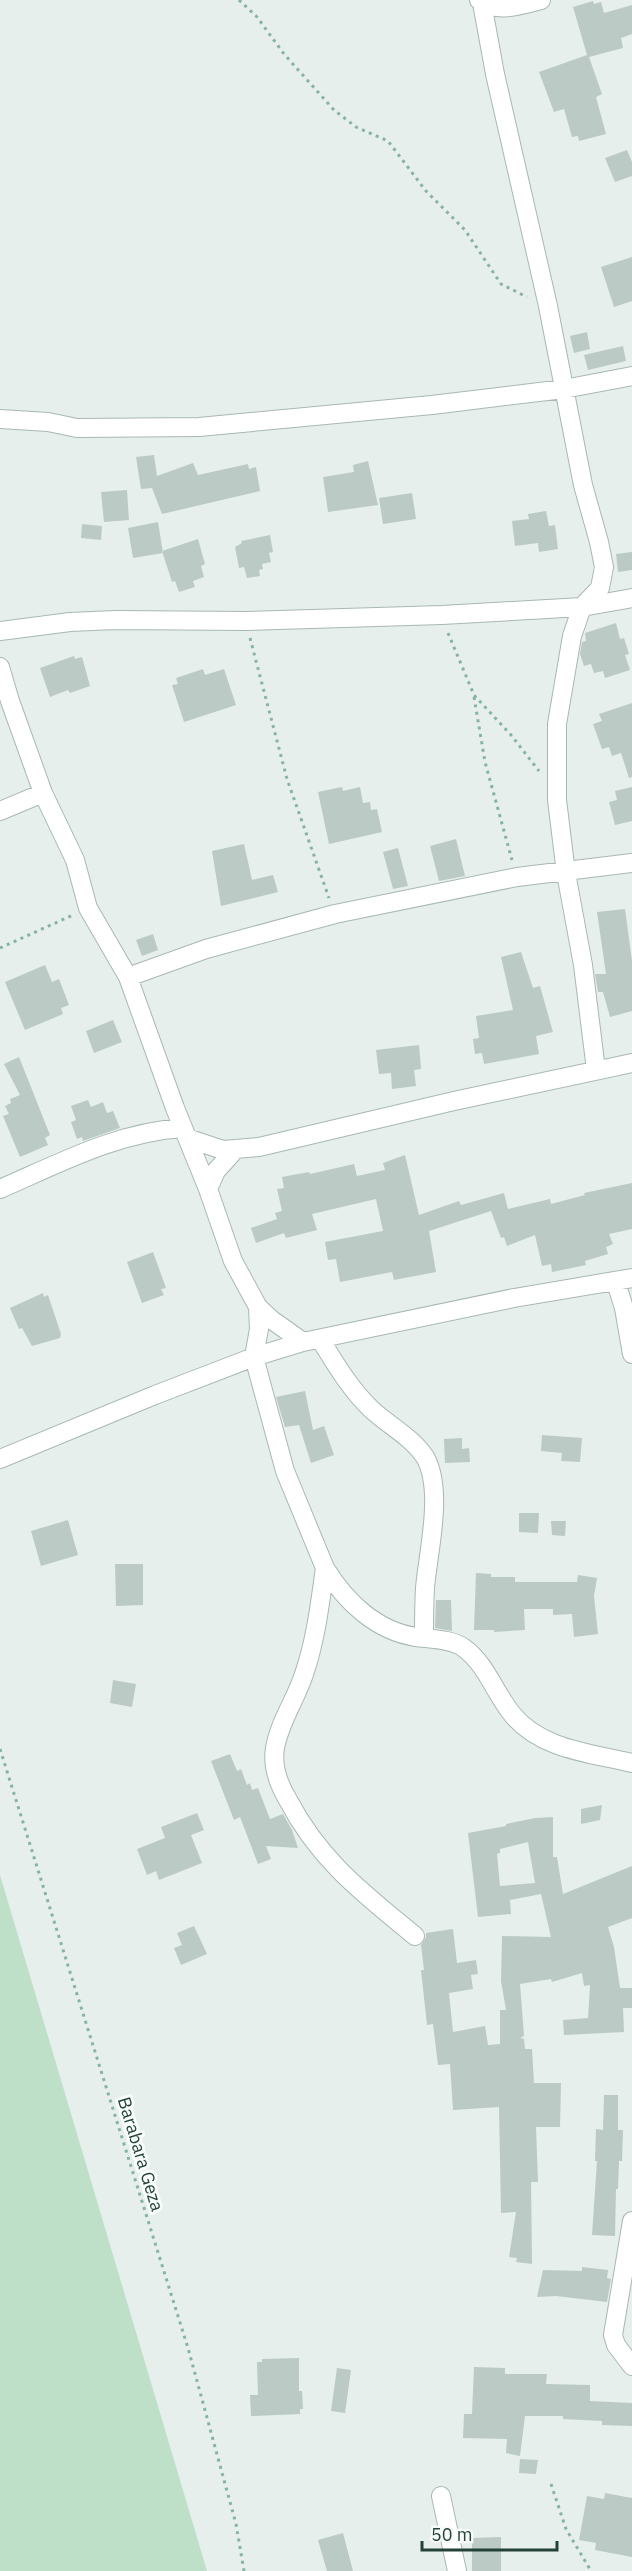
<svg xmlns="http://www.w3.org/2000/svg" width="632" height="2571" font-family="'IBM Plex Sans',sans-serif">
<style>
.green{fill:#bfe0c8}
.building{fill:#bbcac4;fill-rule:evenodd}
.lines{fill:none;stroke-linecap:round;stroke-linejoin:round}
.street-casing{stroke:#a8b8b2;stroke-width:20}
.path{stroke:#86b3a5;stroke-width:3;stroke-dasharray:3 4.5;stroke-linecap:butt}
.street{stroke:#fff;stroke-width:18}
.labels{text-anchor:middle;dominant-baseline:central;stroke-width:6;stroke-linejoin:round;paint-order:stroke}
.street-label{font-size:18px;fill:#24423a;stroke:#f7fbf9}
</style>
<rect width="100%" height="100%" fill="#e6efeb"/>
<path class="green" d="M0,1875l207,696h-207z"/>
<path class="building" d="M593,1l1,3 7,-2 3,11 28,-8v29l-11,4 2,10 -34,9 13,37 -6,3 10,37 -27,7 -1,-5 -6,1 -8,-28 -10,3 -15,-40 48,-17 -14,-48z
M627,150l5,12v14l-17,6 -10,-24z
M632,257v44l-18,6 -13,-40z
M587,332l3,17 -16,4 -4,-17z
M623,346l3,15 -38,9 -4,-15z
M154,455l3,21 36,-13 5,12 50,-11 1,5 7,-2 4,24 -98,23 -10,-26 -11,1 -5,-32z
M368,461l10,44 -50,7 -5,-35 31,-5 -1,-7z
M127,490l2,30 -25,2 -3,-30z
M412,493l4,26 -33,5 -4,-26z
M546,511l3,15 6,-1 3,24 -19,3 -1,-9 -23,3 -3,-25 17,-2 -1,-5z
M158,522l5,31 -30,5 -5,-30z
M82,524l20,2 -1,14 -20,-2z
M270,535l3,17 -4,1 2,9 -9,2 1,5 -4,1 1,6 -13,2 -3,-11 -5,1 -4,-21 7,-4 -1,-2z
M198,539l7,25 -4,2 3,11 -11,4 2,6 -16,5 -4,-11 -3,1 -10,-31z
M632,552v18l-14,2 -2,-18z
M616,623l4,16 4,-1 5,16 -4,1 5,15 -25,8 -2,-7 -9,2 -3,-9 -7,2 -4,-12 2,-12 4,-1 -1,-8z
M74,656l1,3 7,-2 8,29 -20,7 -2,-3 -18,7 -10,-29z
M203,669l2,6 19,-6 12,36 -52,17 -12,-37 6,-1 -2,-6z
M632,703v74l-3,1 -8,-25 -9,3 -3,-9 -7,2 -9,-25 9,-3 -3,-7z
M342,787l1,4 17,-4 3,16 7,-1 1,8 6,-1 5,23 -53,12 -11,-52z
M632,787v34l-17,4 -6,-23 8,-2 -2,-9z
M456,839l9,37 -26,5 -9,-35z
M244,844l8,36 21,-5 5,17 -57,14 -9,-55z
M398,848l10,38 -15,3 -10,-37z
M625,909l7,52v50l-22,6 -7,-25h-5l-3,-18h11l-9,-62z
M153,934l5,16 -16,6 -6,-16z
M521,952l12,36 7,-2 13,46 -17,4 3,18 -55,10 -2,-11 -7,1 -2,-15 6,-1 -3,-22 37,-6 -12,-53z
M45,965l7,17 7,-3 10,26 -8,3 2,6 -38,16 -20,-48z
M113,1020l9,22 -28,11 -8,-22z
M419,1045l2,24 -7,1 2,16 -24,3 -1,-16 -12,1 -3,-24z
M19,1057l31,78 -5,3 3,7 -28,12 -17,-41 6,-2 -4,-8 6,-3 -1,-4 10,-4 -16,-31z
M88,1100l3,7 12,-5 4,11 6,-2 7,17 -37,13 -1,-4 -5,2 -6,-17 5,-2 -5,-14z
M405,1155l14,60 40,-14 2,4 43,-12 4,16 42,-10 1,5 34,-9 -1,-2 48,-10v46l-23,5 4,10 -7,3 2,7 -23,7 1,4 -34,7 -1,-8 -9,2 -7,-31 -28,11 -3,-9 -3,1 -10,-27 -62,20 7,41 -42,8 -2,-8 -52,10 -4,-23 -8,1 -3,-18 58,-11 -7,-32 -64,15 5,16 -31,8 -2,-5 -28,10 -5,-15 26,-9 -2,-6 7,-2 -5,-22 7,-1 -2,-11 27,-5 1,2 44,-10 3,12 28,-6 -2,-7z
M153,1252l13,36 -5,1 3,6 -22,8 -15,-41z
M43,1293l1,4 4,-2 13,39 -1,4 -28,8 -10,-18 -3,1 -9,-21z
M305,1391l8,39 11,-4 10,29 -23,8 -12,-38 -14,2 -9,-30z
M542,1435l40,3 -2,24 -19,-1 1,-8 -21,-2z
M462,1438v11l7,-1 1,14 -25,1 -1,-24z
M519,1513h20l-1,20 -19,-1z
M68,1520l10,35 -37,11 -10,-35z
M551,1521h15l-1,15 -13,-1z
M115,1564h28v41l-27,1z
M476,1573l15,1v3h24v5h62l1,-7 19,3 -3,18 4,38 -24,3 -2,-23 -19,1v-6h-29l1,21 -31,2v-2h-20z
M436,1600h15l1,31 -17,-3z
M113,1680l23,4 -4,23 -22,-4z
M230,1754l7,17 4,-2 6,16 3,-2 2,7 6,-2 12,31 13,-5 9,16 6,18 -32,-2 5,13 -13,5 -18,-47 -6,3 -23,-59z
M602,1805l-2,15 -19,4v-15z
M197,1813l7,17 -13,5 11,28 -43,17 -3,-9 -9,4 -10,-26 28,-11 -4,-11z
M553,1817v40h4l6,37 69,-28v52l-24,9 6,20 6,41h12v20h-9l1,24 -60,3 -1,-15 25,-2 2,-33 -6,1 -2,-13 -30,9 -1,-3 -31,5 4,52 -4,2 4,1 1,10h7l2,34h27l-1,44h-24l2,55h-7l1,82 -16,-2 1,-4 -8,-1 7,-45 -15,1 -2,-106 -46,3 -3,-46 -12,1 -5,-41 -6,1 -6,-55h3l-3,-25 5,-8v-4l27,-4 4,34 19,-3 2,14 -7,1 2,14 -24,4 4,39 32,-6 3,19 12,-1v-34h6l-5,-29 1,-45 49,1 -10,-43 -31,6 1,14 -33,3 -10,-84 38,-7v-2l29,-6zM528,1842l7,41 -35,3 -3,-32 3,-1v-4z
M194,1926l13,28 -26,11 -7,-17 8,-3 -5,-12z
M604,2095h14v35h5l-1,31h-3l-1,28h-2l-1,47 -23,-1 5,-74h-2l1,-32 7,1z
M582,2267l26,3 -1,8 4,1 -4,23 -51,-6 -19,1 6,-27 39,1z
M299,2358v33h3l1,18h-3v5l-49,2 -1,-21h8l-1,-33h5v-3z
M474,2367l31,1v6h42l-1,10 44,1v16l42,2v23l-30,-1v-4l-39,-2v-3h-38l-5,40 -14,-3 1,-14 -44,-1 1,-24h8z
M337,2368l14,2 -6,43 -14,-2z
M520,2459l18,1 -2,14 -17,-1z
M605,2493l27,5v59l-37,-7 1,-7 -17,-3 8,-44 17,3z
M343,2533l10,38h-26l-9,-31z
M501,2537v34h-29v-33z"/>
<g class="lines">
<g class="street-casing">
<path id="street" d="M479,0c16,14 44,5 62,0
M482,3l13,71 53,232 35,179 16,57 5,25 -4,21 -18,19 -10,29 -15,88v76l9,73 17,92 13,105
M0,419l48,3 29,6 122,-1 233,-22 132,-16 68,-13
M0,631l70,-9 45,-2 131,1 196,-6 140,-8 50,-9
M0,667l10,34 33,92 32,67 13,48 40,69 47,131 33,81 25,72 25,46 14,13 31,22
M0,811l43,-18
M128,977l78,-28 129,-35 182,-37 115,-14
M190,1139l33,11 36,-3 195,-46 178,-38
M0,1189c60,-26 118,-57 183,-61
M208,1189l8,-18 18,-20
M616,1282l8,26 8,46
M258,1307l1,22 -5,28 31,114 40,97c20,33 51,63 91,69 14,2 36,2 48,11 22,16 31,45 48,66 29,36 79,39 120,49
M320,1339c15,24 30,50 51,70 17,16 41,28 54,48 19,33 3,95 0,131 -1,17 -1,34 -1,50
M0,1459l155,-64 99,-38 49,-15 211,-44 118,-20
M325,1568c-5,35 -9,70 -20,103 -8,27 -25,49 -30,77 -3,18 4,37 13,52 32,61 75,93 127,136
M632,2221l-19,114 3,10 16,21
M441,2496l16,75"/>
</g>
<path class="path" d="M239,0l18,17 27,37 50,56 22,17 32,14 38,50 39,39 36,54 26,13
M448,633l26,62 37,40 28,36
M250,638l37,141 42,119
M474,697l11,65 27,98
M0,948l73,-33
M0,1749l188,599 48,176 8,47
M551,2484l15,45 25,42"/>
<use href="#street" class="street"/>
</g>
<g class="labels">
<g class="street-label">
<text transform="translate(141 2154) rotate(73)">Barabara Geza</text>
</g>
</g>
<path d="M422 2541v9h135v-9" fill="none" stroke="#24423a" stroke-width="3"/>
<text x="431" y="2541" font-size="18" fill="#24423a" stroke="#f7fbf9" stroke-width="4.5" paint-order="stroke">50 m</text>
</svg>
